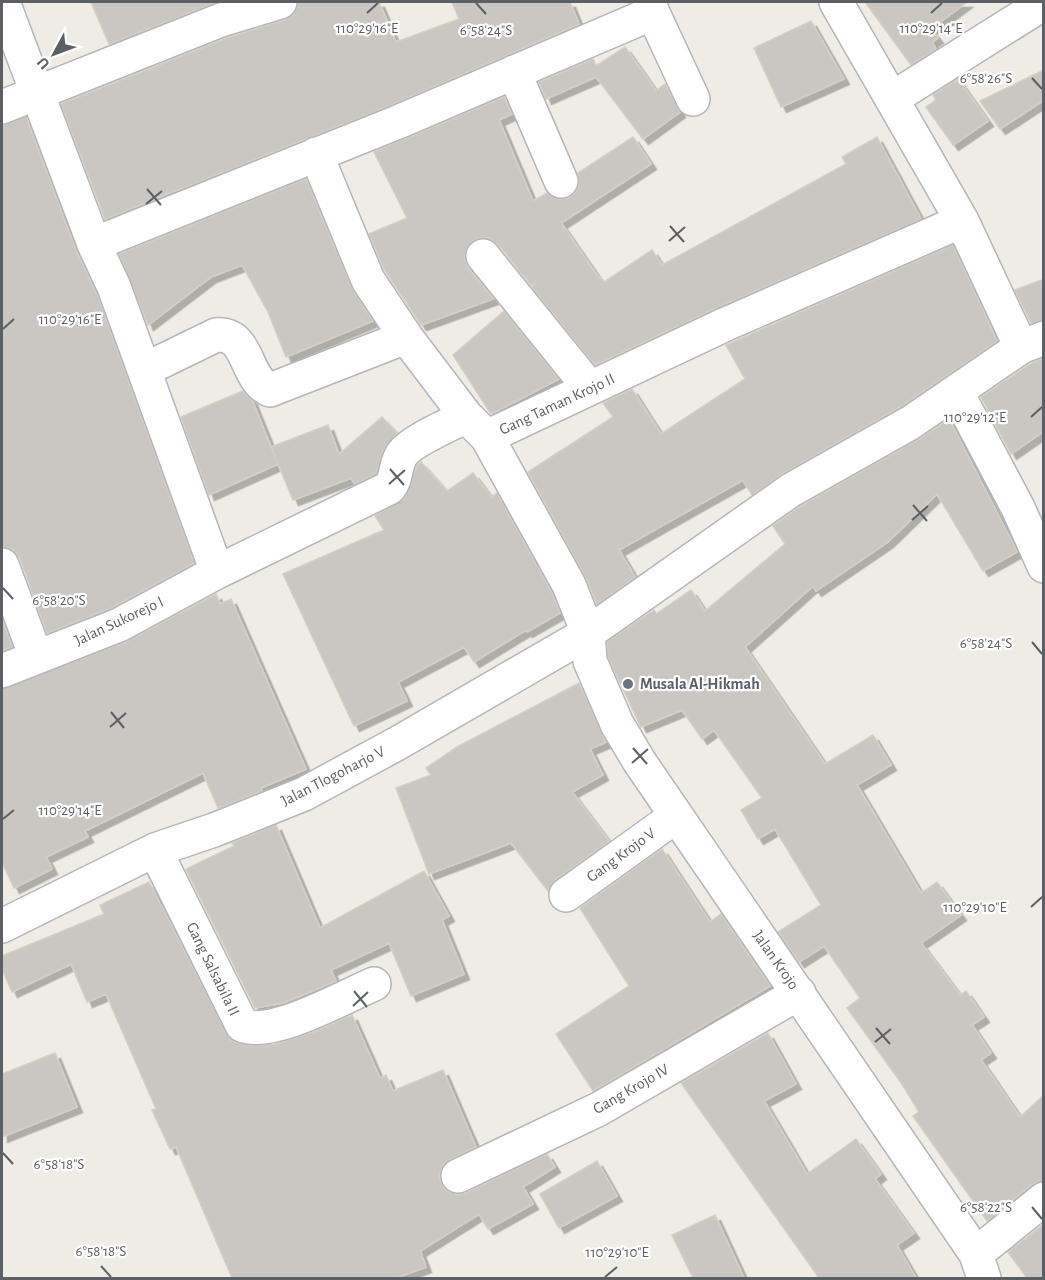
<svg xmlns="http://www.w3.org/2000/svg" width="1045" height="1280" font-family="'Alegreya Sans',sans-serif">
<style>
.building{fill:#cac6c1;stroke:#d3cfc2;stroke-width:1.5;filter:url(#shadow)}
.lines{fill:none;stroke-linecap:round;stroke-linejoin:round}
.minor-casing{stroke:#b4b6bb;stroke-width:36}
.minor{stroke:#fff;stroke-width:33}
.ticks{fill:none;stroke:#5c5f64;stroke-width:2}
.worship-dot{fill:#6b7280;stroke:#fff;stroke-width:2}
.labels{text-anchor:middle;dominant-baseline:central;stroke-width:4.5;stroke-linejoin:round;paint-order:stroke}
.street-label{font-size:16px;fill:#5c5f64;stroke:#fff}
.worship-label{font-size:16px;font-weight:bold;fill:#5b616d;stroke:#fff;text-anchor:start}
.ticks-label{font-size:15px;text-anchor:middle;fill:#5c5f64;stroke:#fff;stroke-width:4.5;stroke-linejoin:round;paint-order:stroke}
</style>
<defs>
<filter id="shadow"><feDropShadow dx="5.5" dy="5.5" stdDeviation="0" flood-color="#0004"/></filter>
</defs>
<rect width="100%" height="100%" fill="#eeece4"/>
<path class="building" d="M91,2h126l-108,42z
M298,2h81l17,40 63,-23 -7,-17h118l9,22 -188,81 -286,114 -44,-115 166,-66 58,-18 9,-6z
M865,2h102l-36,27 7,9 -6,4 4,7 -25,16z
M811,21l33,58 -63,28 -27,-59z
M625,47l31,44 9,-7 15,28 -37,27 -47,-62 -50,22 -7,-17 54,-23 3,7z
M1044,70v30l-44,29 -20,-28z
M958,79l30,42 -35,24 -27,-38 10,-7 -3,-5z
M504,97l8,17 -13,6 34,81 14,-8 11,6 11,-1 7,-6 3,-8 -1,-11 55,-36 18,27 -90,59 38,55 2,-1 3,5 48,-32 10,15 184,-101 -4,-7 35,-20 44,82 -203,88 -123,58 -63,-78 4,-4 -5,2 -33,-41 -9,-6h-9l-8,3 -6,8 -2,9 4,10 25,31 -72,26 -36,-54 -16,-37 38,-16 -33,-66z
M26,117l50,134 21,43 97,269 -83,45 -64,25 -27,-75 -7,-8 -11,-3v-422z
M306,179l45,108 22,34 -87,36 -18,-45 -26,-47 -31,12 -63,48 -29,-71z
M953,245l44,96 -97,66 -118,67 -30,21 -9,-15 -124,70 16,27 -38,27 -12,-28 -57,-104 85,-55 -10,-14 29,-14 29,45 84,-55 -19,-34z
M1044,279v41l-13,3 -16,-33z
M504,311l55,68 -68,35 -38,-59z
M1044,358v73l-33,23 -30,-57 49,-33z
M243,391l9,9 26,64 -69,31 -28,-78z
M382,417l15,16 -14,17 -7,23 -21,11 -4,-6 -58,22 -22,-53 57,-22 11,29z
M949,419l68,133 -34,19 -46,-77 -49,48 -72,49 -3,-5 -68,61 80,117 48,-29 18,30 -34,20 64,108 16,-11 24,33 -40,28 39,52 6,-4 18,26 -12,8 19,28 -10,7 39,57 24,-22v86l-12,3 -45,37 -74,-105 6,-4 -17,-28 -55,-76 13,-10 -36,-52 -25,16 -21,-30 43,-27 -46,-76 -17,10 -17,-29 21,-12 -48,-68 -12,9 -20,-29 -41,17 -33,-70 -1,-15 47,-32 2,4 35,-24 14,21 80,-67 -12,-18 28,-20 118,-67z
M421,462l26,29 26,-18 18,24 6,-4 55,100 8,20 -33,19 -1,-2 -52,32 -10,-15 -66,35 9,19 -53,25 -71,-152 101,-44 -9,-14 29,-17 13,-33z
M216,594l4,10 11,-5 75,170 -45,19 1,3 -44,17 -15,-35 -118,58 3,6 -42,20 6,12 -38,19 -12,-26v-173l124,-47z
M2,618l10,29 -10,4z
M579,683l27,59 -16,7 13,26 -31,17 37,49 -54,39 -7,11 -37,-48 -82,31 -33,-86 35,-13 -5,-7 31,-21z
M276,825l44,103 104,-57 25,45 -7,4 22,54 -53,22 -22,-53 -58,27 5,11 -53,22 -28,5 -69,-139 48,-23 -2,-3z
M662,849l48,73 11,-8 49,72 -177,105 -37,-57 73,-48 -49,-78z
M149,882l81,158 21,6 25,-2 38,-12 38,-17 28,63 6,-3 7,16 50,-21 33,77 -26,12 -8,7 -3,9 2,8 6,8 9,4 10,-2 81,-39 8,13 -32,20 10,17 -45,25 -9,-15 -59,37 6,16 -30,11h-164l-56,-131 -6,2 -18,-39 4,-1 -50,-115 -19,8 -16,-38 -59,28 -10,-23v-13l102,-42 -4,-9z
M768,1033l28,51 -32,17 43,73 49,-35 25,35 -6,5 39,54 -17,12 19,33h-97l-138,-195z
M55,1053l22,54 -75,30v-63z
M597,1161l20,35 -58,32 -19,-34z
M715,1215l29,63h-51l-21,-43z
M1044,1224v54h-17l-19,-26z"/>
<g class="lines">
<g class="minor-casing">
<path id="minor" d="M836,2l126,219 59,126
M653,13l40,86
M514,72l47,109
M893,98l151,-95
M2,107l219,-87 59,-18
M316,154l52,126 38,57
M94,244l304,-122 255,-109 -4,-11
M483,256l106,131
M144,370l72,-35c34,-3 28,44 54,55l136,-53 60,79 21,21 239,-113 236,-103
M957,393l61,115 26,58
M487,437l82,148 19,48 2,28 27,63 22,37 337,493 8,24
M2,565l34,92
M217,572l172,-84c9,-10 5,-24 14,-35 10,-13 47,-28 63,-37
M2,671l117,-46 98,-53 -103,-285 -20,-43 -91,-242
M155,850l87,175c30,13 101,-28 132,-41
M566,895l110,-79
M2,926l153,-76 59,-20 90,-36 94,-51 190,-110 203,-143 119,-67 111,-76 23,-9
M458,1176l141,-67 200,-116
M976,1254l68,-55"/>
</g>
<use href="#minor" class="minor"/>
</g>
<path class="ticks" d="M476,3l10,11M367,13l11,-10M931,13l11,-10M1032,78l10,11M147,189l14,16M146,204l16,-13M670,226l14,16M669,241l16,-14M3,329l11,-10M1031,417l11,-10M390,469l14,16M389,484l16,-14M913,505l14,16M912,520l16,-14M3,588l10,11M1032,642l10,12M111,712l13,16M110,727l16,-14M633,748l14,16M632,763l16,-14M3,819l11,-9M1031,907l11,-10M354,991l13,16M353,1006l15,-14M876,1028l14,16M875,1042l16,-13M3,1153l10,11M1032,1207l10,12M101,1266l10,11M605,1277l12,-10"/>
<circle class="worship-dot" cx="628" cy="684" r="6"/>
<g class="labels">
<g class="street-label">
<text transform="translate(557 404) rotate(-25)">Gang Taman Krojo II</text>
<text transform="translate(119 621) rotate(-25)">Jalan Sukorejo I</text>
<text transform="translate(333 776) rotate(-27)">Jalan Tlogoharjo V</text>
<text transform="translate(621 855) rotate(-36)">Gang Krojo V</text>
<text transform="translate(776 960) rotate(55)">Jalan Krojo</text>
<text transform="translate(213 969) rotate(64)">Gang Salsabila II</text>
<text transform="translate(631 1089) rotate(-30)">Gang Krojo IV</text>
</g>
<g class="worship-label">
<text x="640" y="684">Musala Al-Hikmah</text>
</g>
</g>
<g class="ticks-label">
<text x="367" y="33">110°29'16"E</text>
<text x="931" y="33">110°29'14"E</text>
<text x="486" y="35">6°58'24"S</text>
<text x="986" y="83">6°58'26"S</text>
<text x="70" y="324">110°29'16"E</text>
<text x="975" y="422">110°29'12"E</text>
<text x="59" y="605">6°58'20"S</text>
<text x="986" y="648">6°58'24"S</text>
<text x="70" y="815">110°29'14"E</text>
<text x="975" y="912">110°29'10"E</text>
<text x="59" y="1169">6°58'18"S</text>
<text x="986" y="1212">6°58'22"S</text>
<text x="101" y="1256">6°58'18"S</text>
<text x="617" y="1257">110°29'10"E</text>
</g>
<rect width="1045" height="1280" fill="none" stroke="#5c5f64" stroke-width="6"/>
<g transform="translate(54 54) rotate(229)" stroke="#ffffff" stroke-width="4.5" paint-order="stroke">
<path d="M0-4.5L10 22L0 15L-10 22Z" fill="#5c5f64"/>
<text y="-9" font-size="16" font-weight="bold" text-anchor="middle" fill="#5c5f64">U</text>
</g>
</svg>
